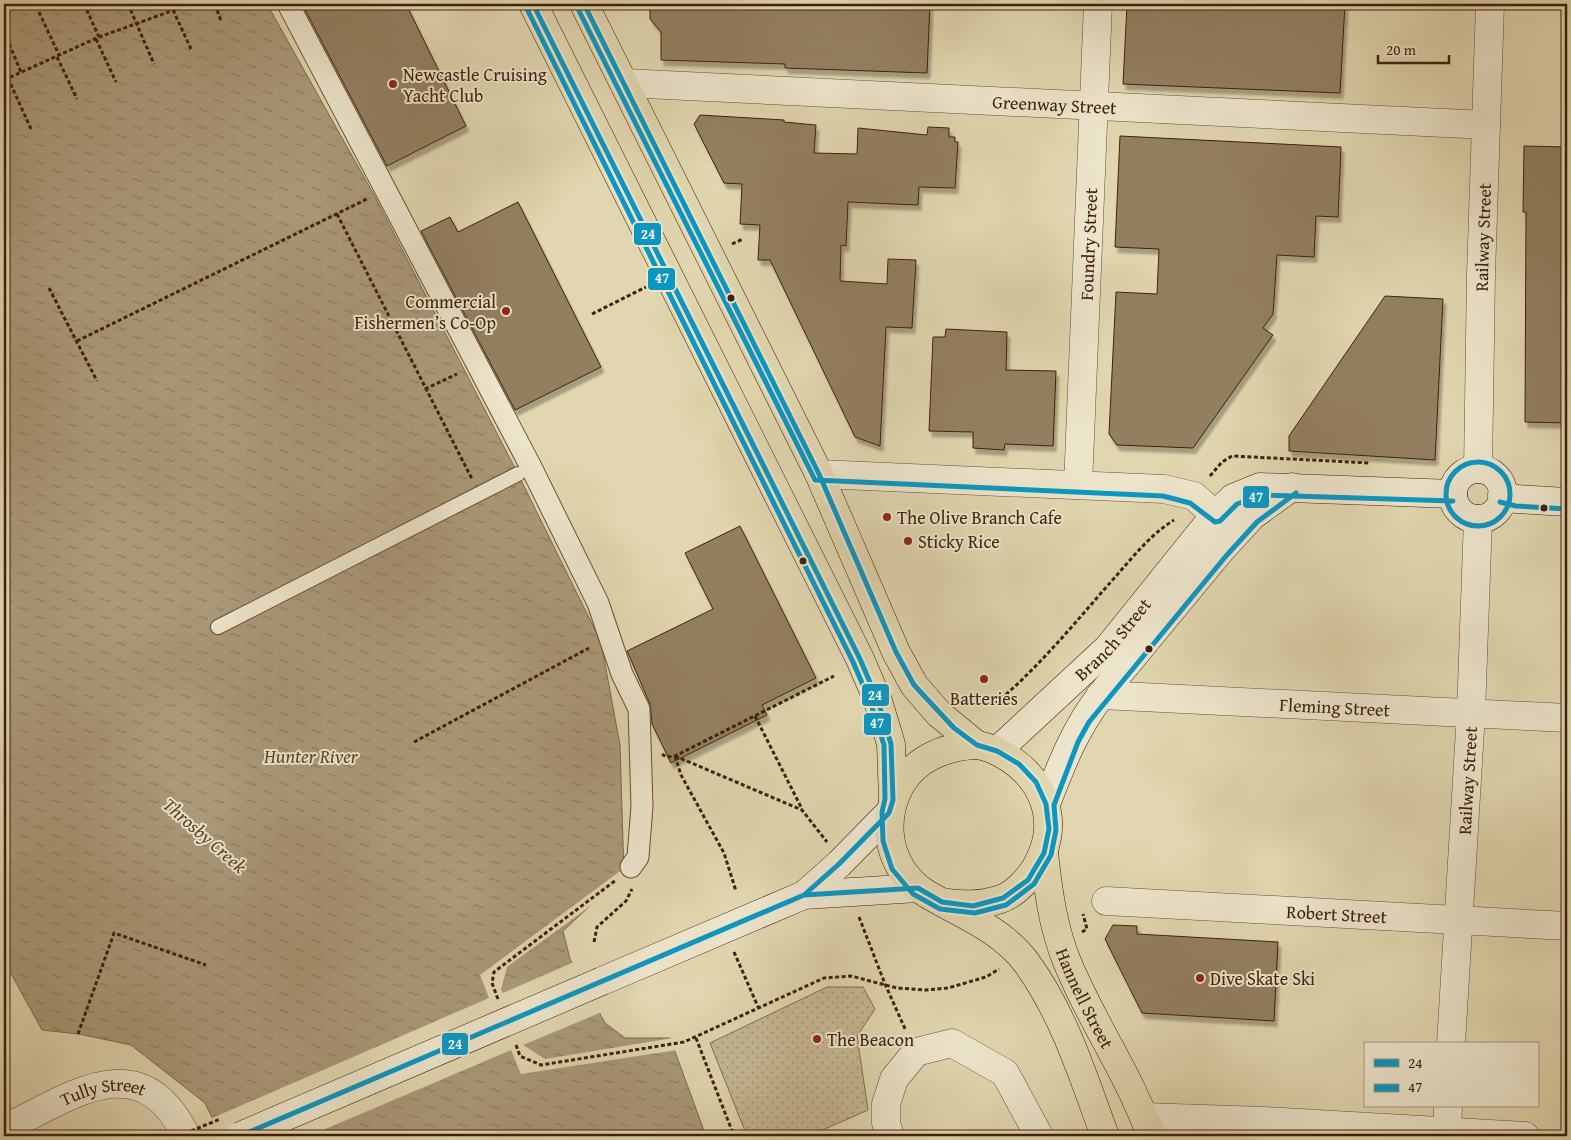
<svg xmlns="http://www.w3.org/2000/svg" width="1571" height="1140" font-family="'Gentium Book Plus',serif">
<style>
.grass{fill:url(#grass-dots);stroke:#826c50}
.water{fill:url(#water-ripples);stroke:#7f684d}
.pier{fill:#e1d6af}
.building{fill:#937f61;stroke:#3e200d;filter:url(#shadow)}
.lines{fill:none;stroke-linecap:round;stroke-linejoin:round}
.service-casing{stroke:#674e36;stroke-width:16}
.pedestrian-casing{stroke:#674e36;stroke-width:23}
.minor-casing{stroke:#674e36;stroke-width:29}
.secondary-casing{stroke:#3e200d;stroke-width:29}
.trunk-casing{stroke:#3e200d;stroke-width:29}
.path{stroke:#3e200d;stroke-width:3;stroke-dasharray:4 2.5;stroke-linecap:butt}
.service{stroke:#ece4cb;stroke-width:14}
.pedestrian{stroke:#ece4cb;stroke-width:21}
.minor{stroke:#ece4cb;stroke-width:28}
.secondary{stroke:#ece4cb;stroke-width:28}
.trunk{stroke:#e1d6af;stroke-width:28}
.secondary-bridge-casing{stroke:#3e200d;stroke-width:29;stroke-linecap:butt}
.path-bridge{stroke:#3e200d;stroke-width:3;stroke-dasharray:4 2.5;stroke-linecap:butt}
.secondary-bridge{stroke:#ece4cb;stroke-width:28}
.bus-1-casing{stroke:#ece4cb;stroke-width:9}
.bus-2-casing{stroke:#ece4cb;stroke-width:9}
.bus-1{stroke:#0c97c2;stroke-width:5}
.bus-2{stroke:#0c97c2;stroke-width:5}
.poi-dot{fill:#8f2418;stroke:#ece4cb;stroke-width:2}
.bus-dot{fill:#3e200d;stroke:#ece4cb;stroke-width:2}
.labels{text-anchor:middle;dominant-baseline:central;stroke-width:4;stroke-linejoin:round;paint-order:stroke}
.poi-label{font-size:18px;fill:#3e200d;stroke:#ece4cb;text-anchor:start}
.street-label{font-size:18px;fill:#3e200d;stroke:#ece4cb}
.water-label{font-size:19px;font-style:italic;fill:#5e442d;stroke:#ece4cb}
.line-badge{stroke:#ece4cb;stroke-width:2}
.badge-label{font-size:14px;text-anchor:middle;font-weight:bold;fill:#fff}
</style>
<defs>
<pattern id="grass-dots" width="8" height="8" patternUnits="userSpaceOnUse" patternTransform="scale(1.25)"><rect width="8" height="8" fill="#c5b793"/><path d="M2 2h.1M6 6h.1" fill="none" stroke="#a19476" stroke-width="1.8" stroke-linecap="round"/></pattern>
<pattern id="water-ripples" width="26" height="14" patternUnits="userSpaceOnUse" patternTransform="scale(1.25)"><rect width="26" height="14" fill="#aa9878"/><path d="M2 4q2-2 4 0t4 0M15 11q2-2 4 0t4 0" fill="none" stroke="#8c7c61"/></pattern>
<filter id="shadow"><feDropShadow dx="3" dy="5.5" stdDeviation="1" flood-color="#0004"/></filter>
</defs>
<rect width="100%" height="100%" fill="#e1d6af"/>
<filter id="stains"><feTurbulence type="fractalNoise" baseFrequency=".004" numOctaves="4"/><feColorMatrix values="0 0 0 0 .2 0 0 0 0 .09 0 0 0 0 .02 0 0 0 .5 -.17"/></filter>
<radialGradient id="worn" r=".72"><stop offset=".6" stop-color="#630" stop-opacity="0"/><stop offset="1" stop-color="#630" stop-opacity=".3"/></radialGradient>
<path class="grass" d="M827,987h36l12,22 -18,27 11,74 -59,26h-62l-37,-93z"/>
<path class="water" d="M4,4h263l107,191 144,279 83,168 19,103 4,129 -61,57 7,28 35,64 20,15h45l36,98h-485l-16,-33 -74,-58 -52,-11 -37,-4 -38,-69z"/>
<path class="pier" d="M627,866l-1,10 -22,20 -97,71 -6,23 2,3 71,-31 28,50 -79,33 22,14 128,-21 4,12 -156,24 -10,-24 -202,86h-91l-8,-17 279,-121 -9,-23z"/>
<path class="building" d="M302,4h104l60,122 -79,40z
M650,4h280l-3,69 -142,-5v-4l-124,-4v-28l-11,-13z
M1127,4h218l-5,89 -217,-9z
M700,115l84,5v2l32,3 -2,28 43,1 1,-26 69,7 1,-8 21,1v9h6v5h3l-3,46 -36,-1 -1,18 -70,-3 -2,44 -5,-1 -1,36 47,3 1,-25 28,1 -4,68 -26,-1 -6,119 -25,-9 -85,-177h-12l2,-35 -20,-1 2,-40 -18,-1 -30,-59z
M1120,136l221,11 -3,70 -22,-1 -2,41 -37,-2 -4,59 -10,14 10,7 -80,113 -76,-3 -8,-11 7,-142 41,2 2,-45 -44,-2z
M1524,146l43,1v276l-42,-1 1,-210h-3z
M518,202l83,165 -86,43 -94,-179 29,-14 8,15z
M1385,296l58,3 -8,161 -146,-9v-15z
M946,329l61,3 -1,38 50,1 -3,75 -48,-2 -1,6 -31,-2v-16l-44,-1 4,-94h12z
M740,526l76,152 -54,27 5,10 -96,48 -19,-39 -2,-20 -23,-53 86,-42 -28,-56z
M1113,925l24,1v8l141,8 -4,79 -132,-8 -37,-74z"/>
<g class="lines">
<g class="service-casing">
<path id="service" d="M218,627l300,-153"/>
</g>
<g class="pedestrian-casing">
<path id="pedestrian" d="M288,4l243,463 67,136 24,71 17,35 3,97 -4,51 -7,10"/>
</g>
<g class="minor-casing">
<g id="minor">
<path id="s1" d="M624,83l862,42"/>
<path id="s2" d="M1478,469l3,-194 9,-271"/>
<path d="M819,474l345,15 30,7 21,19"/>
<path id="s3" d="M1078,485l20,-481"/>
<path id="s4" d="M1101,695l466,23"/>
<path id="s5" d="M1106,901l461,25"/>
<path id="s6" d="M1451,1044l20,-331 7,-194"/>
<path d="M1144,1117l120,4 261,15"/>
<path id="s7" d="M4,1129c67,-33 137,-86 182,7"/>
<path d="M1447,1131l1,-25"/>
<path d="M890,1136l-4,-13v-19l8,-25 22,-27 36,-9 53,30 34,63"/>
</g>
</g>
<g class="secondary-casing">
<g id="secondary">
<circle cx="1478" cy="494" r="25"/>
<path d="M1502,495l14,4 51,3"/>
<path id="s8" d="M997,751l111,-103 107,-133 18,-17 27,-11 193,7"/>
<path d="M1046,804c16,-41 28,-73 55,-109l119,-144 32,-35 40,-29"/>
<path d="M804,895l114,-7"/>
<path d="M602,981l202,-86 35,-31 50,-51"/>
</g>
</g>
<g class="trunk-casing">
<g id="trunk">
<path d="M533,4l327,655 18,42 13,43 2,56"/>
<path d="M584,4l235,470 77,178 18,33 25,29 38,31"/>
<path id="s9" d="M1044,853c4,35 8,68 20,101 24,63 65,119 87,182"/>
<path d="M942,902c21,3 38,4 59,-3 14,-5 27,-19 35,-32 25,-43 10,-87 -32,-112 -8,-5 -21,-10 -30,-10 -30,2 -59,14 -74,41 -18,34 -13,75 17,101 8,7 19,12 28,17 28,15 61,31 81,58 38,52 57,114 79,174"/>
</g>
</g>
<path class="path" d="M84,4l15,33
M128,4l26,60
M215,4l6,17
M173,10l18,39
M39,12l20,43
M4,32l17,40
M96,39l20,43
M57,57l20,42
M8,78l23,51
M4,80l95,-43 92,-33
M337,214l135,265
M732,244l11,-5
M49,288l48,93
M592,314l54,-27
M77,341l290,-142
M425,389l32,-15
M1210,476l12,-14 10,-6 138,7
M996,703c42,-35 77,-78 113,-119 20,-22 39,-48 65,-64
M755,716l47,93
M414,742l175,-94
M662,754l4,3 9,-1 159,-80
M675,756l127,54 25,32
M675,756l6,19 43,78 12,38
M859,917l26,67 21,47
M1082,932l5,-3 -4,-15
M594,942l3,-15 29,-26 6,-12
M734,952l25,57
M498,999l-6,-16 2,-11 122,-92
M78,1034l36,-101 92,32
M696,1038l38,98
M516,1045l4,11 21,9 143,-23 140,-64 27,-2 46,12 29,2 22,-2 38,-11 13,-8"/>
<use href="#service" class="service"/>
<use href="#pedestrian" class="pedestrian"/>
<use href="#minor" class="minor"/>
<use href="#secondary" class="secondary"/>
<use href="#trunk" class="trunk"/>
<g class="secondary-bridge-casing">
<path id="secondary-bridge" d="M240,1136l362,-155"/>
</g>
<path class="path-bridge" d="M179,1136l41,-17"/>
<use href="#secondary-bridge" class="secondary-bridge"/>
<g class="bus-1-casing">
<path id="bus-1" d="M533,4l327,655 18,42 13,43 2,56 -4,13 -50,51 -35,31 -16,7
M240,1136l564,-241 114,-7 24,14 31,4 30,-8 25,-18 16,-27 5,-24 -3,-25 -10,-22 -17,-18 -22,-13 -20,-6 -23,-17 -40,-43 -18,-33 -77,-178 -235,-470"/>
</g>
<g class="bus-2-casing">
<path id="bus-2" d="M526,7l327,655 18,42 13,41 1,54 -3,13 1,29 9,28 21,25 27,15 35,4 31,-8 28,-21 17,-29 5,-25 -2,-25 24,-63 11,-20 137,-166 31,-34 39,-29
M577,7l238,473 348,16 27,7 25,19 5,-1 17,-17 24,-9 192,6
M1446 494a32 32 0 1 1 64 0a32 32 0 1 1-64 0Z
M1500,502l16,4 51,3"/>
</g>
<use href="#bus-1" class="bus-1"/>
<use href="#bus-2" class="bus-2"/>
</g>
<g class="poi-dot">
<circle cx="393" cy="84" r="5"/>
<circle cx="506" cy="311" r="5"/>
<circle cx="887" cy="517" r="5"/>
<circle cx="908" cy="541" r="5"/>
<circle cx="984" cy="679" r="5"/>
<circle cx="1200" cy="978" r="5"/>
<circle cx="817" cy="1039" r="5"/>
</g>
<g class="bus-dot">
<circle cx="731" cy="298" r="4.5"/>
<circle cx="1544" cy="508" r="4.5"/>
<circle cx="803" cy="561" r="4.5"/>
<circle cx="1149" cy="649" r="4.5"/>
</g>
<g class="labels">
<g class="poi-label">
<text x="403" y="74">Newcastle Cruising<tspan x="403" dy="21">Yacht Club</tspan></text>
<text x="496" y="301" text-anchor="end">Commercial<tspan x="496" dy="21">Fishermen’s Co-Op</tspan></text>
<text x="897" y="517">The Olive Branch Cafe</text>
<text x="918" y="541">Sticky Rice</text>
<text x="984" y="698" text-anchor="middle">Batteries</text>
<text x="1210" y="978">Dive Skate Ski</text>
<text x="827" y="1039">The Beacon</text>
</g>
<g class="street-label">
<text stroke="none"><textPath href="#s1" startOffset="431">Greenway Street</textPath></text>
<text stroke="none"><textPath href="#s2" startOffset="232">Railway Street</textPath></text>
<text stroke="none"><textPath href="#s3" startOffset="241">Foundry Street</textPath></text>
<text stroke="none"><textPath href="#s8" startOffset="161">Branch Street</textPath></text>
<text stroke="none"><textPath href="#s4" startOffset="234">Fleming Street</textPath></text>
<text stroke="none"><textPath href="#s6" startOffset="264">Railway Street</textPath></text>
<text stroke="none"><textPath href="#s5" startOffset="231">Robert Street</textPath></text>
<text stroke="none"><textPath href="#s9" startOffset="152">Hannell Street</textPath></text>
<text stroke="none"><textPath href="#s7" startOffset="108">Tully Street</textPath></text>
</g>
<g class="water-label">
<text x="311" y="756">Hunter River</text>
<text transform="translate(205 835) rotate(41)">Throsby Creek</text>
</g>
</g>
<g class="line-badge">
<rect x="633" y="222" width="29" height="24" rx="5" fill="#0c97c2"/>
<rect x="647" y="267" width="29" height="24" rx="5" fill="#0c97c2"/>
<rect x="1242" y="485" width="28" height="24" rx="5" fill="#0c97c2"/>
<rect x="861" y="683" width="29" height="24" rx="5" fill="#0c97c2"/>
<rect x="863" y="712" width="29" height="24" rx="5" fill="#0c97c2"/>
<rect x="441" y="1032" width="28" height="24" rx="5" fill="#0c97c2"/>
</g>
<g class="badge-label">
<text x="648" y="239">24</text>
<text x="662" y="283">47</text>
<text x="1256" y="502">47</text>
<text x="875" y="700">24</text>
<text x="877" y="728">47</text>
<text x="455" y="1049">24</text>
</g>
<rect width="1571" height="1140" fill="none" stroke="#e1d6af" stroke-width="20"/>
<rect x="5" y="5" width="1561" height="1130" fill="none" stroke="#3e200d" stroke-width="2.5"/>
<rect x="10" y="10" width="1551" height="1120" fill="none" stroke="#3e200d"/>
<rect x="1364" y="1042" width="175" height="65" fill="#ece4cb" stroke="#a6967f"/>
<rect x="1374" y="1059" width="25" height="8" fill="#0c97c2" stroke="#a6967f"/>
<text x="1408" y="1068" font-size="15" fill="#3e200d">24</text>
<rect x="1374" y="1084" width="25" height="8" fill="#0c97c2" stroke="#a6967f"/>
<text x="1408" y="1092" font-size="15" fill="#3e200d">47</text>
<path d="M1378 55v8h71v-8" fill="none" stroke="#3e200d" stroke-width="2.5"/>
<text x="1386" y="55" font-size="15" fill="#3e200d" stroke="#ece4cb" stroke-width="4" paint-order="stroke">20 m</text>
<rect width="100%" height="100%" filter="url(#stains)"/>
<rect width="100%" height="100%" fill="url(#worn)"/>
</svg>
